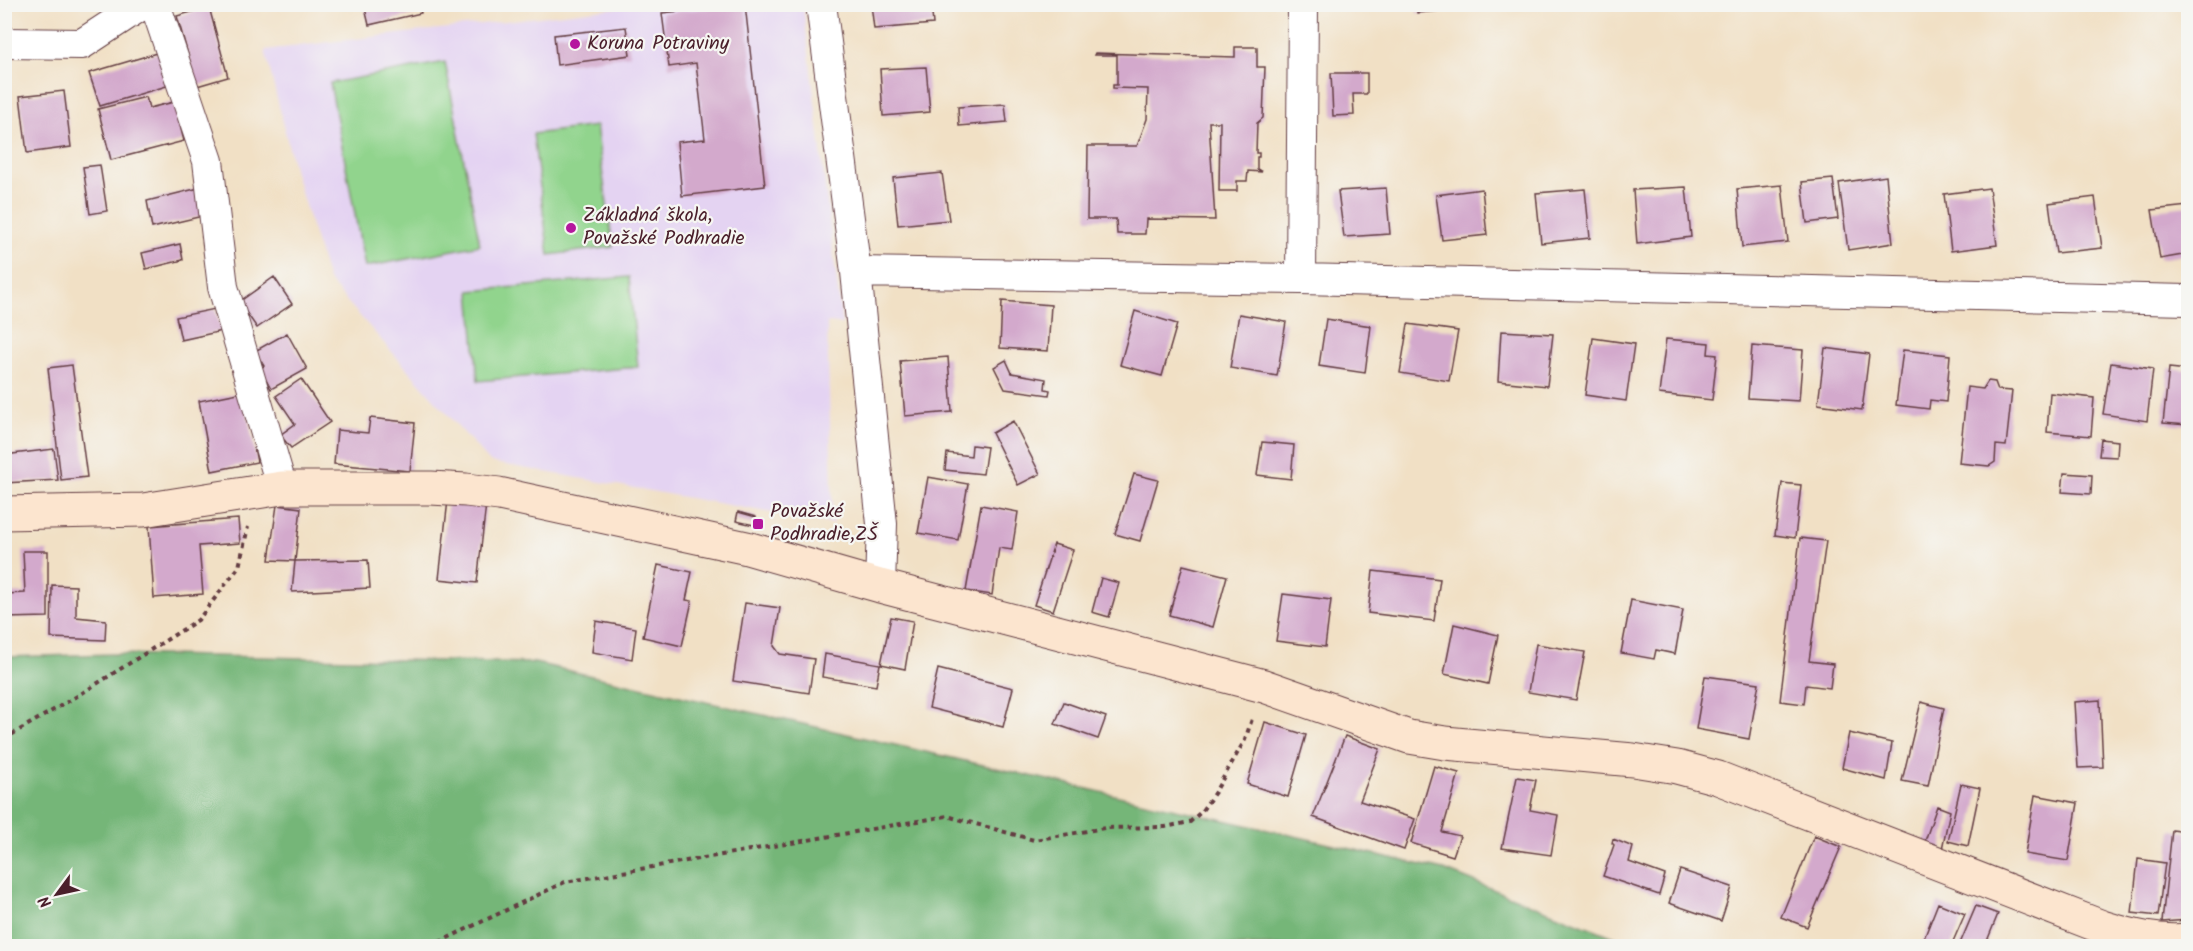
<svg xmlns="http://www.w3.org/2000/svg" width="2193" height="951" font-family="Kalam,sans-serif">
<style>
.built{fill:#e4d3f2}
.green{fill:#91d48d;stroke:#6e7a5c;stroke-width:1.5}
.forest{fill:#74b678;stroke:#5f6a52;stroke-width:1.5}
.building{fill:#d3a9cc}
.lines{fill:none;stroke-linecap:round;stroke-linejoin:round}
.street-casing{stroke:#633c42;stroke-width:32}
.secondary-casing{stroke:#633c42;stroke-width:35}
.path{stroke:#633c42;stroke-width:4;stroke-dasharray:4.5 4.5;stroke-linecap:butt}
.street{stroke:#fff;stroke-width:30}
.secondary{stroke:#fce5cf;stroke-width:33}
.poi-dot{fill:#b5179e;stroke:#f6f6f2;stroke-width:2}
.labels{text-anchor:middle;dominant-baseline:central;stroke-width:4.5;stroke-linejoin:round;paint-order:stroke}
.poi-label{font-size:20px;fill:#4a1f2b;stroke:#f6f6f2;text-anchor:start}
</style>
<rect width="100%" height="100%" fill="#f6f6f2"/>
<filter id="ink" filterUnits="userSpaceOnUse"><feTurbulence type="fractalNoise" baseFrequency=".0167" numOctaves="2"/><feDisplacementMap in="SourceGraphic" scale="12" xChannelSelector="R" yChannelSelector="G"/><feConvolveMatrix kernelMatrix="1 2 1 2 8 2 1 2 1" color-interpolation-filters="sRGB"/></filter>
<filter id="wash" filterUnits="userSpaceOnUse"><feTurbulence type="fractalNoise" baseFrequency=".008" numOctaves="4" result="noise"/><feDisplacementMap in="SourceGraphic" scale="24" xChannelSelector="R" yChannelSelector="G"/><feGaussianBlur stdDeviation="1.35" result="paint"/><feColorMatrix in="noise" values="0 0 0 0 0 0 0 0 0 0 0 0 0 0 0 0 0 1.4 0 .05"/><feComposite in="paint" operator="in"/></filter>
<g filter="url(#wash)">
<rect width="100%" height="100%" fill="#f1e0c5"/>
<path class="built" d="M639,5h164l39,319 -15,-1 6,201 -343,-62 -162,-182 -32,-104 -31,-126z"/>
<path class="green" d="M445,62l35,183 -115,22 -35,-184z
M596,126l17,121 -64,8 -16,-121z
M629,277l9,90 -160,14 -8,-90z"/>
<path class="forest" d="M116,654l419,9 909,207 193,76h-1632v-289z"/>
<g id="blocks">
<path class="building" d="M364,4h55l2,9 -52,12z
M745,4l20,182 -83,10 -5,-54 28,-3 -9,-76 -27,4 -7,-54z
M871,4h60l2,20 -59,5z
M1416,4h48l1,5 -48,4z
M209,7l19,70 -31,9 -20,-70z
M626,27l4,28 -73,10 -3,-30z
M1235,47h22v20h8l-2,51 -6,5 -1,30h3v4h-2v12l5,3 -14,-1 -1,10h-10v10h-18l1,-69h-11l6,98 -69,-1 -1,15h-28l-1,-15h-29l1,-73h49l10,-27 1,-30 -35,-1v-3h4v-30h-23l1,-2 140,4z
M160,52l10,33 -70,21 -11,-33z
M926,67l4,45 -47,4 -3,-47z
M1331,73h36v21h-14l1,21 -21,1z
M64,91l7,56 -44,6 -7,-57z
M146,97l3,11 25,-6 10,39 -73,19 -13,-51z
M1005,104l2,18 -48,4 -1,-19z
M100,165l7,46 -17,3 -7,-47z
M942,173l7,47 -51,5 -5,-47z
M1886,176l7,67 -45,7 -9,-67z
M1833,179l5,40 -31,4 -5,-41z
M1782,185l6,57 -46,5 -5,-58z
M203,187l4,28 -55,13 -5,-27z
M1686,187l5,50 -54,7 -4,-54z
M1386,188l4,46 -46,3 -6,-46z
M1989,188l8,57 -46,6 -7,-57z
M1482,189l5,46 -45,5 -6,-45z
M1585,189l5,49 -49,5 -5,-50z
M2095,197l7,51 -46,5 -7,-50z
M2188,206v48l-28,5 -8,-49z
M180,244l3,16 -37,9 -4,-16z
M274,277l18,27 -35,24 -18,-26z
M1002,301l49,4 -3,46 -48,-3z
M215,309l7,22 -41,9 -5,-23z
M1135,311l42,13 -15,52 -42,-11z
M1239,314l47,8 -9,54 -47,-8z
M1326,319l45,7 -6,47 -46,-7z
M1408,324l50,7 -9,50 -49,-8z
M1501,331l52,3 -6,52 -49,-5z
M287,333l20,36 -36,20 -11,-20 4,-3 -9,-15z
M1593,338l41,6 -8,57 -41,-6z
M1666,339l43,4 -1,11 9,1 -5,45 -53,-6z
M1752,346l51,4 -4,51 -51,-3z
M1825,348l44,6 -7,56 -44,-6z
M1903,350l47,5 -4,47 -16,-2 -1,9 -33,-4z
M948,357l4,55 -47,4 -5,-55z
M1006,360l6,13 34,6 -1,10 5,1 -1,5 -44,-6 -11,-22z
M2111,363l42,6 -6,52 -44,-7z
M72,365l15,112 -26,3 -13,-112z
M2169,368l19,2v55l-25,-2z
M301,379l29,43 -39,26 -11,-13 15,-11 -19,-28z
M1988,381l7,1 3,8 14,1 -6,55 -10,-1 -1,17 -6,4 -30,-3 8,-76 16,2z
M243,392l14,70 -45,9 -13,-70z
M2050,393l44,5 -3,38 -44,-4z
M370,418l45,5 -5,48 -76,-7 3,-34 31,3z
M1013,421l27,53 -22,11 -26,-52z
M2101,439l17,2 -1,16 -18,-1z
M1262,442l32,3 -3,34 -34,-4z
M972,445l15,2 -4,27 -38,-4 2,-17 24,3z
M54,449l4,31 -54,3v-28z
M2064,473l28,2 -1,19 -29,-2z
M1134,474l24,6 -18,61 -25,-7z
M928,477l40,7 -10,56 -40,-7z
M1782,483l19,2 -6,53 -20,-3z
M448,500l38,4 -9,79 -38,-4z
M277,505l24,3 -6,53 -26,-1z
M981,505l37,7 -6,38 -13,-2 -7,47 -26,-4z
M738,512l18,5 -2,8 -18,-4z
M238,519l2,24 -41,3 4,48 -49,4 -5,-72z
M1800,538l26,3 -17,120 24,3 -3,24 -24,-3 -2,19 -24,-3z
M1054,544l19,6 -20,61 -19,-6z
M23,551h25v66l-44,1v-24l21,-1z
M368,560l2,28 -78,4 3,-31z
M658,565l34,7 -6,28 6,1 -10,45 -39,-9z
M1183,565l44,11 -14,51 -44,-12z
M1373,571l67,8 -6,42 -66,-8z
M1101,578l18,5 -10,34 -17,-5z
M52,585l24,1v31l30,3 -1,20 -54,-2z
M1283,594l48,6 -6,47 -49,-6z
M1631,600l52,10 -8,44 -19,-4 -2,9 -33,-6z
M745,603l35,5 -6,38 6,8 34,5 -5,34 -76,-12z
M891,617l22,4 -8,48 -24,-5z
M596,621l40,7 -4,31 -40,-7z
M1454,624l44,11 -10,49 -44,-10z
M1536,644l49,8 -9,48 -48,-8z
M825,654l55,10 -4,22 -54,-9z
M938,669l75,19 -10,39 -74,-19z
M1705,676l54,7 -10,56 -53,-10z
M2100,700l3,67 -25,1 -4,-66z
M1064,702l42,15 -8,22 -43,-15z
M1921,702l23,6 -16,78 -26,-5z
M1265,722l41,13 -18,62 -41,-13z
M1849,733l43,10 -6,37 -44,-12z
M1345,736l35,13 -20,52 55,18 -11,31 -91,-33z
M1434,766l25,7 -17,59 18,4 -7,20 -42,-13z
M1517,777l19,3 -6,30 28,5 -7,40 -49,-7z
M1961,784l19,4 -12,58 -20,-5z
M2035,795l43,8 -10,58 -43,-7z
M1937,806l13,5 -8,38 -18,-5z
M2172,830l16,2v88l-26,2z
M1814,836l27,11 -34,80 -26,-10z
M1613,839l20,8 -4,15 36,13 -6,20 -56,-19 11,-31 -2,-2z
M2138,859l27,4 -7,53 -26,-3z
M1680,870l52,17 -11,34 -52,-18z
M1938,903l27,11 -14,32h-30z
M1976,906l22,8 -13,32h-26z"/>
</g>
</g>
<g filter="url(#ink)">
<use href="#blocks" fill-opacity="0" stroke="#633c42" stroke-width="1.5"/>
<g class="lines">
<g class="street-casing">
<path id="street" d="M155,4l53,157 15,126 59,201
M821,4l35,268 26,252 -2,62
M4,43l78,1 61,-40
M856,272l445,7 887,21
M1301,279l2,-275"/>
</g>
<g class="secondary-casing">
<path id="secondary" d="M4,513l139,-3 139,-22h149l35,2 33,4 248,54 133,38 384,100 145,51 36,6 188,17 44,7 41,11 384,149c29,9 56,16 86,13"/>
</g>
<path class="path" d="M4,739l75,-44 119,-75 41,-53 9,-40
M431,946l134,-64 382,-66 87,24 71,-12 60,-1 25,-5 11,-10 14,-20 30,-52 8,-24"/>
<use href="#street" class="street"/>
<use href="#secondary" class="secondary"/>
</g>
</g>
<g class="poi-dot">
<circle cx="575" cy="44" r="6"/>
<circle cx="571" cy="228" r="6"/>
<rect x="752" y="518" width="12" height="12" rx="3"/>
</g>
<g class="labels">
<g class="poi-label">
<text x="587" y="44">Koruna Potraviny</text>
<text x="583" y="216">Základná škola,<tspan x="583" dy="23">Považské Podhradie</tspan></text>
<text x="770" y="512">Považské<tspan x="770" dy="23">Podhradie,ZŠ</tspan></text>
</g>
</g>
<rect width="2193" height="951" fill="none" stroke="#f6f6f2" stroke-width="24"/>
<g transform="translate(57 894) rotate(237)" stroke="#f6f6f2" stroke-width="4.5" paint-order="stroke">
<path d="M0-4.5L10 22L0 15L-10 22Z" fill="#4a1f2b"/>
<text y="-9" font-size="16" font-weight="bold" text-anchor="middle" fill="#4a1f2b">N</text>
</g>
</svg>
